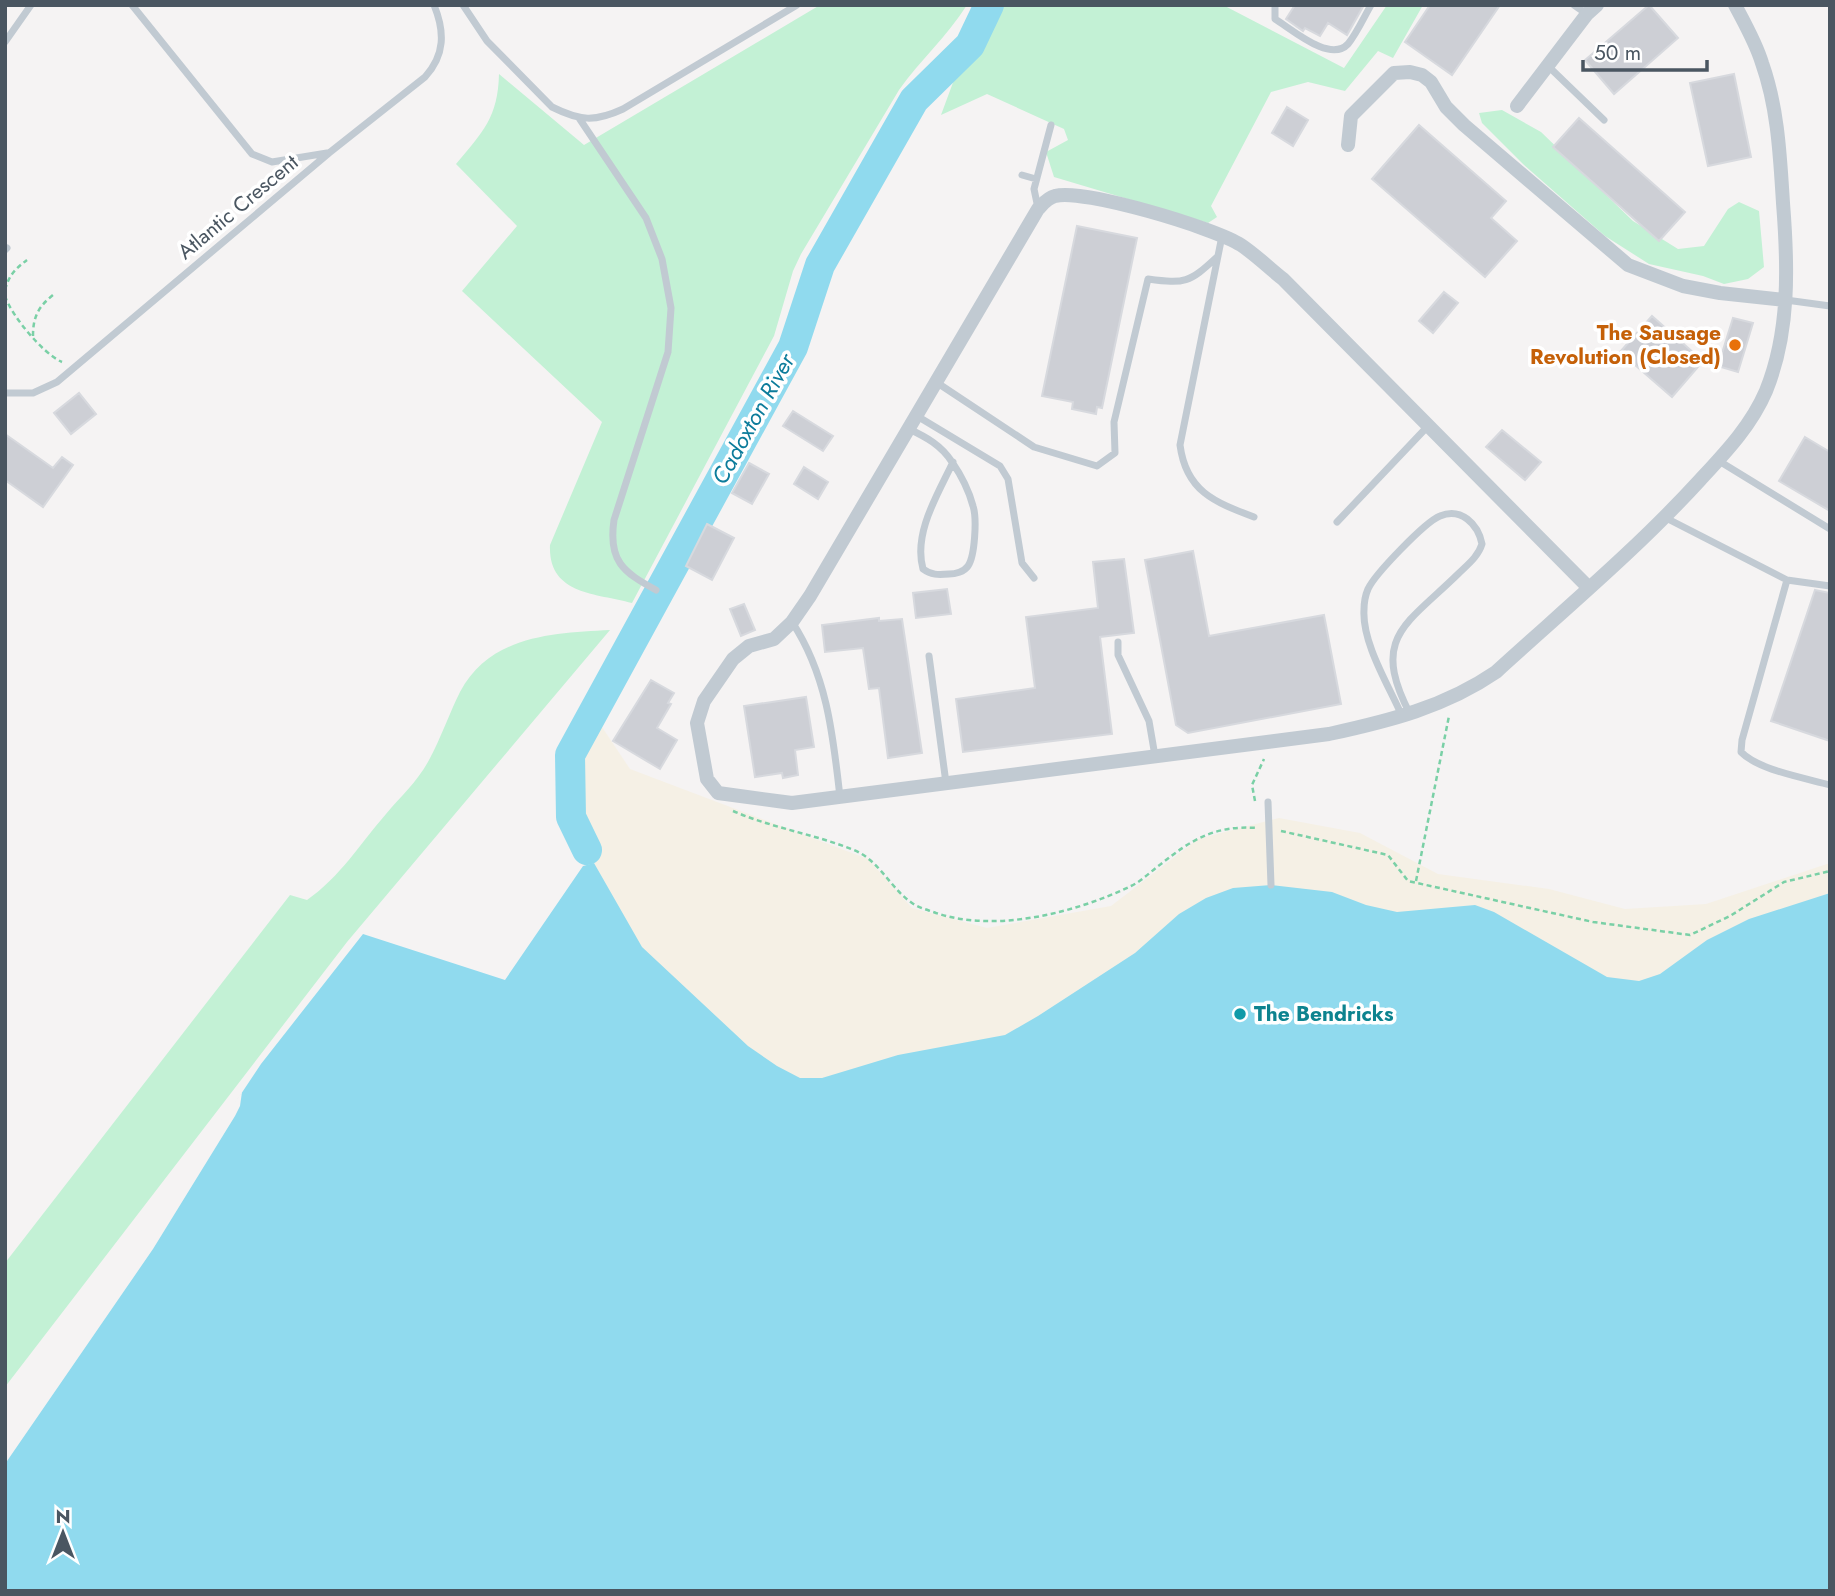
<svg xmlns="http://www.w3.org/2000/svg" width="1835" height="1596" font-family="Jost,sans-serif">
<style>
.green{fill:#c3f1d5}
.sand{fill:#f5f0e5}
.water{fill:#90daee}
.pier{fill:#f5f3f3}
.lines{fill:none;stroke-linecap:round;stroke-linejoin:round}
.river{stroke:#90daee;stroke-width:30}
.building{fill:#cdcfd5;stroke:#d7d9de;stroke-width:2}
.path{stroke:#7ad0a6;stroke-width:2.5;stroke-dasharray:5 3.5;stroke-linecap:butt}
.service{stroke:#c1cad2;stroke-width:7}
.minor{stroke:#c1cad2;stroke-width:14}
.food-dot{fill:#e8710a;stroke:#fff;stroke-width:2.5}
.culture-dot{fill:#0f9aa8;stroke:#fff;stroke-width:2.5}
.labels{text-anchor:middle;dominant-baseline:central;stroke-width:7;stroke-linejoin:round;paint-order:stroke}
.street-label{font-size:21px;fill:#4a5661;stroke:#fff}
.food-label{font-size:21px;font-weight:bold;fill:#c56008;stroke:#fff;text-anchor:end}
.culture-label{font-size:21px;font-weight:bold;fill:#0d838f;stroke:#fff;text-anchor:start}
.water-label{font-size:23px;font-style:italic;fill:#0c7c9b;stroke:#fff}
</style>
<rect width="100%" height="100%" fill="#f5f3f3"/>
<path class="green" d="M820,5h147c-21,33 -46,54 -68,85l-98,164 -8,17 -19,65 -142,267c-36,-10 -84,-8 -82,-58l52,-123 -140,-131 55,-65 -61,-62c27,-32 42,-47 43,-90l85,71z
M1000,5h223l121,63 43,-63h36l-30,53 -15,-7 -33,40 -37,-9 -37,10 -60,114 6,11 -9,6 -154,-46 -8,-25 22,-12 -4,-11 -77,-35 -46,21 17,-46z
M1502,110l39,22 92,89 45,28 26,-3 24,-37 11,-7 20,9 5,56 -16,12 -24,5 -21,-8 -54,-12 -44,-28 -82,-72 -41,-41 -3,-10z
M610,630l-263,312 -342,445v-124l285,-368 17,5c33,-23 53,-56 79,-86 15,-18 32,-33 43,-54 12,-22 20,-46 31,-68 30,-57 94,-59 150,-62z"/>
<path class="sand" d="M594,715l36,54 238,90 44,49 75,20 124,-22 87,-67 81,-21 81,15 78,41 111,15 76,20 81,-5 124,-41v184l-995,271 -241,-455 -16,-50 -3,-47z"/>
<path class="water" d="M594,863l48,84 106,99 29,20 23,12h22l76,-23 107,-20 33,-19 97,-63 44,-39 27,-16 27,-10 38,-3 61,7 34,13 31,7 78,-7 19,7 113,65 32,4 21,-7 47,-34 42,-21 81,-26v698h-1825v-180l168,-215 88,-132 102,-130 142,46 78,-114z"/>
<path class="pier" d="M242,1092l-2,14 -5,10 -82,133 -148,215v-59l165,-211 40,-59z"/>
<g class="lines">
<path class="river" d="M587,850l-16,-33 -1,-62 223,-408 27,-82 94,-165 56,-55 19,-40"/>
</g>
<path class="building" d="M1295,5h69l-17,30 -19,-12 -8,13 -15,-8 -2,3 -17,-12z
M1430,5h70l-48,70 -47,-33z
M1649,5l29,33 -64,56 -29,-34z
M1734,74l17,83 -43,9 -18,-83z
M1287,107l21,13 -15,26 -21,-13z
M1579,118l106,94 -26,29 -106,-94z
M1419,125l87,76 -15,17 26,23 -32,36 -113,-98z
M1077,226l60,12 -35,170 -5,-1 -1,7 -24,-5 1,-7 -31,-6z
M1444,292l14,11 -25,30 -14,-12z
M1652,316l51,45 -31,36 -52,-45z
M1733,318l20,5 -15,49 -20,-6z
M79,393l17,21 -25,20 -17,-21z
M793,411l40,25 -10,15 -40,-25z
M1502,430l39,32 -16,18 -39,-33z
M5,434l48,34 9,-11 11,8 -30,42 -38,-27z
M1805,437l25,15v59l-51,-30z
M749,463l20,11 -17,30 -20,-11z
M804,467l24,15 -10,17 -24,-15z
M707,524l27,14 -22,42 -26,-14z
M1193,551l16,85 115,-21 17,89 -153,29 -12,-8 -31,-165z
M1124,559l10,74 -34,4 12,97 -149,18 -7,-53 79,-11 -9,-71 72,-9 -5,-46z
M947,589l4,25 -35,4 -3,-25z
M1815,590l15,3v148l-59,-20z
M744,604l11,26 -14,6 -11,-27z
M879,618v3l23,-2 20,134 -34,5 -9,-70 -10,1 -6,-41 -38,4 -3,-27z
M651,680l23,13 -6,10 3,1 -14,24 20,12 -17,29 -47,-28z
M806,697l8,50 -19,3 3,25 -15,3 -1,-5 -27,4 -11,-71z"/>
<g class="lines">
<path class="path" d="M5,290c4,-15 10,-21 22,-30
M5,296c6,19 38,58 57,66
M33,336c0,-19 5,-29 20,-41
M1255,801l-3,-16 12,-26
M733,811c39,17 81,23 121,39 26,11 36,38 58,53 7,5 16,7 24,10 60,20 139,0 195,-27 11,-5 20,-15 30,-22 31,-25 55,-39 96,-36
M1281,831l107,24 20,26 185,41 97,13 40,-19 54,-34 46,-11
M1416,881l33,-165"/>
<path class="service" d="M132,5l120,149 20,8 55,-9
M463,5l24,36 65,66c28,14 43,15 71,2l174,-104
M1275,5v14c18,11 55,44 73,25 9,-11 16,-27 23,-39
M1574,5l13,9
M5,42l26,-37
M1548,66l56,54
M579,118l67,100 16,41 9,49 -3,44 -54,168c-6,41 9,52 42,70
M1022,175l14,4
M1038,208l-4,-19 17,-64
M1222,236l-42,209c6,46 34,57 74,72
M5,250l2,-2
M1786,300l44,6
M936,382l98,65 63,19 18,-13 -1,-31 34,-143c37,5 41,4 69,-22
M5,393h28l24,-11 272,-229 96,-76c20,-22 20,-45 9,-72
M917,416l83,50 8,13 14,84 12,15
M909,429c17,8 32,16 43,33 9,13 17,29 21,44 4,12 2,50 -5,60 -4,6 -13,8 -19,8 -11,1 -18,1 -26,-5 -10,-36 15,-75 30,-107
M1719,461l111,68
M1666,518l121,62 43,6
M1337,522l91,-96
M1787,580l-45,160 -1,12c17,18 64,26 89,33
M792,622c35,53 41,113 48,175
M1118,642v13l31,66 6,35
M929,656l17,127
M1402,716c-13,-30 -40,-73 -38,-106 0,-7 1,-14 4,-21 7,-15 57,-67 72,-73 21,-9 38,8 42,28 -4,13 -15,21 -24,30 -52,51 -88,63 -48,140
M1268,802l3,83"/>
<path class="minor" d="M1517,106l70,-92 10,-9
M1348,145l3,-29 43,-43 16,-1 12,3 9,7 15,25 18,18 164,140 55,21 37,7 65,7
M1589,588l-306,-309c-14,-11 -27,-24 -42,-34 -26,-17 -159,-57 -186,-49 -8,2 -12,8 -17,13l-228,387 -18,26 -18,17 -25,7 -16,13 -29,42 -7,22 10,56 11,14 74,10 537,-69c60,-13 116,-27 167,-62 69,-63 141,-123 204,-192 25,-27 51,-54 66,-89 24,-59 22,-125 17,-188 -3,-47 -5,-95 -21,-140 -6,-20 -17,-39 -27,-58"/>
</g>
<circle class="food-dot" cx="1735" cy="345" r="7"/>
<circle class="culture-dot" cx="1240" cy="1014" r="7"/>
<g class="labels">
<g class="street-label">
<text transform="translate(238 207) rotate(-40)">Atlantic Crescent</text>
</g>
<g class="food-label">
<text x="1721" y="333">The Sausage<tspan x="1721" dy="24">Revolution (Closed)</tspan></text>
</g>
<g class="culture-label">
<text x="1254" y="1014">The Bendricks</text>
</g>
<g class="water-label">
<text transform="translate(753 419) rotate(-61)">Cadoxton River</text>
</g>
</g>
<rect width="1835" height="1596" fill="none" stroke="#4a5661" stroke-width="14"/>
<g transform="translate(63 1533)" stroke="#ffffff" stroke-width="5" paint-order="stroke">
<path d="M0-5L12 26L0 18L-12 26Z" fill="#4a5661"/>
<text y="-10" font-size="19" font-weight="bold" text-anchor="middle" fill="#4a5661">N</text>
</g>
<path d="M1583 60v10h124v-10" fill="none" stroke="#4a5661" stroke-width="3.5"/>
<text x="1594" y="60" font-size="21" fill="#4a5661" stroke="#ffffff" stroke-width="5" paint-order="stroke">50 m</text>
</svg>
